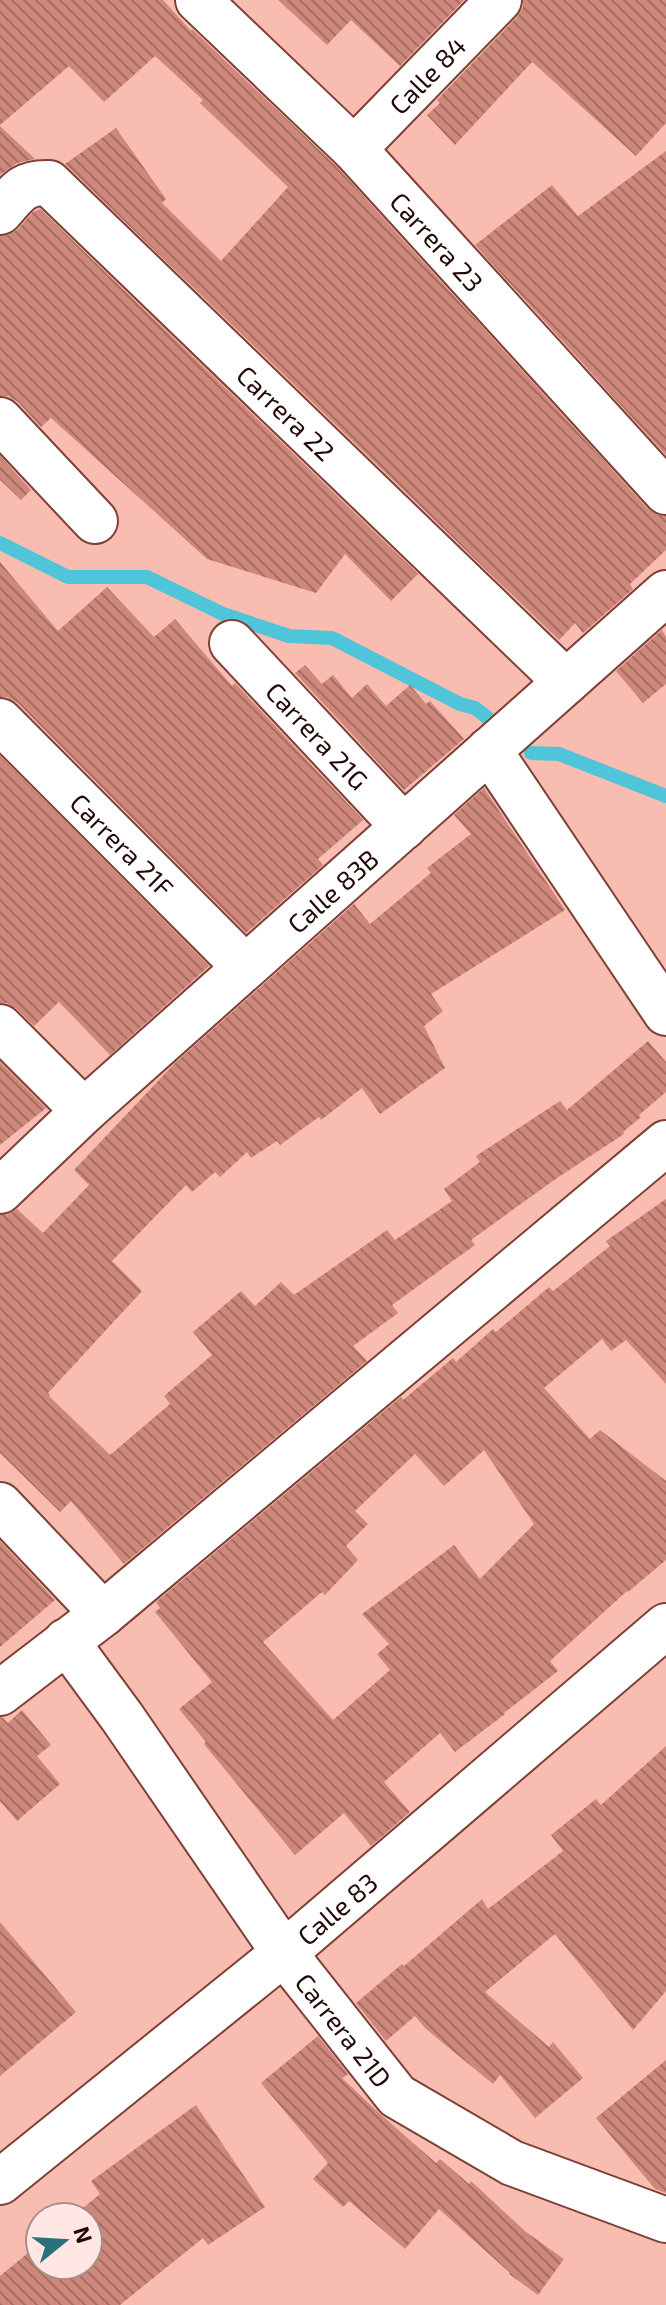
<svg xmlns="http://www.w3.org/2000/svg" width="666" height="2305" font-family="'Exo 2',sans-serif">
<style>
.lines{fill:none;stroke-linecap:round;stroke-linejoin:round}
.stream{stroke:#50c5d9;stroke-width:14}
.building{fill:url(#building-back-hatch);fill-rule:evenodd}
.minor-casing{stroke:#7e4036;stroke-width:48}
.minor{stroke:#fff;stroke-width:44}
.labels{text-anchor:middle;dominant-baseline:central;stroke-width:6;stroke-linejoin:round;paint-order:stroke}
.street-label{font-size:26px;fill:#220906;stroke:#ffe7e3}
</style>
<defs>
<pattern id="building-back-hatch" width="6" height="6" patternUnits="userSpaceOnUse" patternTransform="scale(2)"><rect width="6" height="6" fill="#ce887b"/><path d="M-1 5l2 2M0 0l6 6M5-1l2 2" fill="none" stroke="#a76d63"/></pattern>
</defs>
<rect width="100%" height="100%" fill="#f8bcb1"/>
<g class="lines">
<path class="stream" d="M0,543l68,34h79l76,37 66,22 43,2 128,66 15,4 18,14
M531,753l28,1 107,42"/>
</g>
<path class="building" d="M0,0h163l28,31 1,-2 144,137 312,343 10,6 8,1v34l-36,34 3,5 -50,44 -8,-10 -16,17 -494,-476 51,-36 50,71 -4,4 59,58 67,-74 -88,-84 3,-3 -48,-44 -51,46 -35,-36 -69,59z
M278,0h186l-64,66 -49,-46 -24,25z
M523,0h143v123l-30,33 -104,-94 -77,83 -28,-30 13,-12 -3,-3 80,-83 6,-10z
M0,126l35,33 -18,4 -17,12z
M666,151v304l-191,-210 77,-60 26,31z
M40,209l378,365 -27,27 -46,-47 -29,39 -109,-34 -156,-141 -10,9 -23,-25 -10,-6h-8v-160l9,-1 9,-6 15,-17z
M0,456l31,34 -10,10 -21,-20z
M0,562l58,69 49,-44 47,50 21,-18 57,67 3,-3 128,137 -45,39 5,6 -77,68 -228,-230 -11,-6h-7z
M662,630l4,7v47l-23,19 -27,-32z
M305,665l17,19 11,-9 19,23 15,-14 19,22 24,-21 16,19 4,-3 34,38 -60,51 -109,-117z
M0,756l209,210 -99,89 -51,-53 -25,24 -17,-17 -10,-6h-7z
M484,788l81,122 -134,84 12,17 -19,15 21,42 -65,46 -18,-26 -41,32 -2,-3 -39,28 -3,-4 -26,17 -4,-6 -27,25 -5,-5 -23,20 -6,-7 -74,76 30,30 -94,102 2,2 -1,1 61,59 60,-51 -6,-8 48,-41 -19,-23 48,-41 14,15 26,-24 13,13 93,-65 8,10 57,-39 -8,-12 36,-27 -4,-6 84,-55 7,9 81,-69 18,21v30l-27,23 2,2 -18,15 1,2 -67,44 -86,62 4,5 -83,60 6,8 -45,33 14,15 -243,203 -53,-63 -11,11 -60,-59v-238h7l10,-6 26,24 46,-48 -15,-15 101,-107 179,-159 16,20 61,-51 -4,-5 44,-34 -17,-19z
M0,1062l46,46 -46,37z
M666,1199v185l-40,-44 -15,11 -9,-12 -58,49 46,51 10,-9 66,51v79l-38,32 -1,-1 -77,70 8,10 -54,42 1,1 -50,38 -15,-19 -56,49 26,30 -39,34 -27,-33 -49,42 -91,-111 2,-2 -27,-33 33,-27 -57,-70 5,-4 -4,-6 245,-205 2,3 50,-42 3,4 37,-33 3,3 53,-45 4,4 57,-45 -4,-5zM484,1450l50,74 -54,55 -26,-34 -92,69 27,30 -12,10 13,16 -57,50 -70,-78 59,-50 3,3 33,-35 -12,-14 22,-22 -13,-13 60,-57 29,32z
M0,1541l55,59 -55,47z
M22,1710l29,35 -14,11 23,28 -43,37 -17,-20v-84l3,1 5,5z
M666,1746v245l-33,39 -78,-96 -70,58 64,55 4,-5 30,36 -48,40 -35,-43 -7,9 -67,-55 -11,-13 -29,25 -30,-38 46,-39 2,2 78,-67 6,10 75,-58 -12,-16 45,-36 5,6z
M0,1922l76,90 -76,64z
M318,2036l30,38 -6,4 36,34 58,51 4,-4 29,25 2,-3 55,51 38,27 -26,36 -29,-21 1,-1 -71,-64 -34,40 -56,-48 -6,6 -30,-28 15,-16 -67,-80z
M666,2060v133l-11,-4 -59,-71z
M196,2105l69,102 -57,38 -5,-7 -83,67h-120v-29l40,-33v22h48v-48h-16l28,-23 -9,-13z"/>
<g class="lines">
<g class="minor-casing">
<g id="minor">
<path id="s1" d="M198,0l156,149 312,343"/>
<path id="s2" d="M354,149l145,-149"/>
<path id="s3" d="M0,212c17,-19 22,-30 49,-29l517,499"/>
<path d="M0,420l95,101"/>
<path id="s4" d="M232,643l172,184"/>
<path id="s5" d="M0,721l245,246"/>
<path d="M489,750l177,263"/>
<path d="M0,1027l84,84"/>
<path id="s6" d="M0,1191l84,-80 582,-518"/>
<path d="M0,1505l103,109"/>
<path id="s7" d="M66,1641l56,76 162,236 113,143 115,67 154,57"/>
<path d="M0,1693l103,-79 563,-471"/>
<path id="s8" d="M0,2182l284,-229 382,-327"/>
</g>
</g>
<use href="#minor" class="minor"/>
</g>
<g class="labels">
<g class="street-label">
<text stroke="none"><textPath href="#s2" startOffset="104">Calle 84</textPath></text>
<text stroke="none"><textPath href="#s1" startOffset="340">Carrera 23</textPath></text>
<text stroke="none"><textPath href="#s3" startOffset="390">Carrera 22</textPath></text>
<text stroke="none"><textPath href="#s4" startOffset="126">Carrera 21G</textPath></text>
<text stroke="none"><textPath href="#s5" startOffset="174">Carrera 21F</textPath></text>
<text stroke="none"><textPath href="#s6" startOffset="448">Calle 83B</textPath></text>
<text stroke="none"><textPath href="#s8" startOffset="434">Calle 83</textPath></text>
<text stroke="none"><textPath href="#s7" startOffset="478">Carrera 21D</textPath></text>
</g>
</g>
<g transform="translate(64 2241) rotate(72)"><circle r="38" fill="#ffe7e3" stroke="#a78e8b" stroke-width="2"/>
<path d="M0-6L14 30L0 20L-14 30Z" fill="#2a717d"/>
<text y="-12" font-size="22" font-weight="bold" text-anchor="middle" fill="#220906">N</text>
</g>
</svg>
